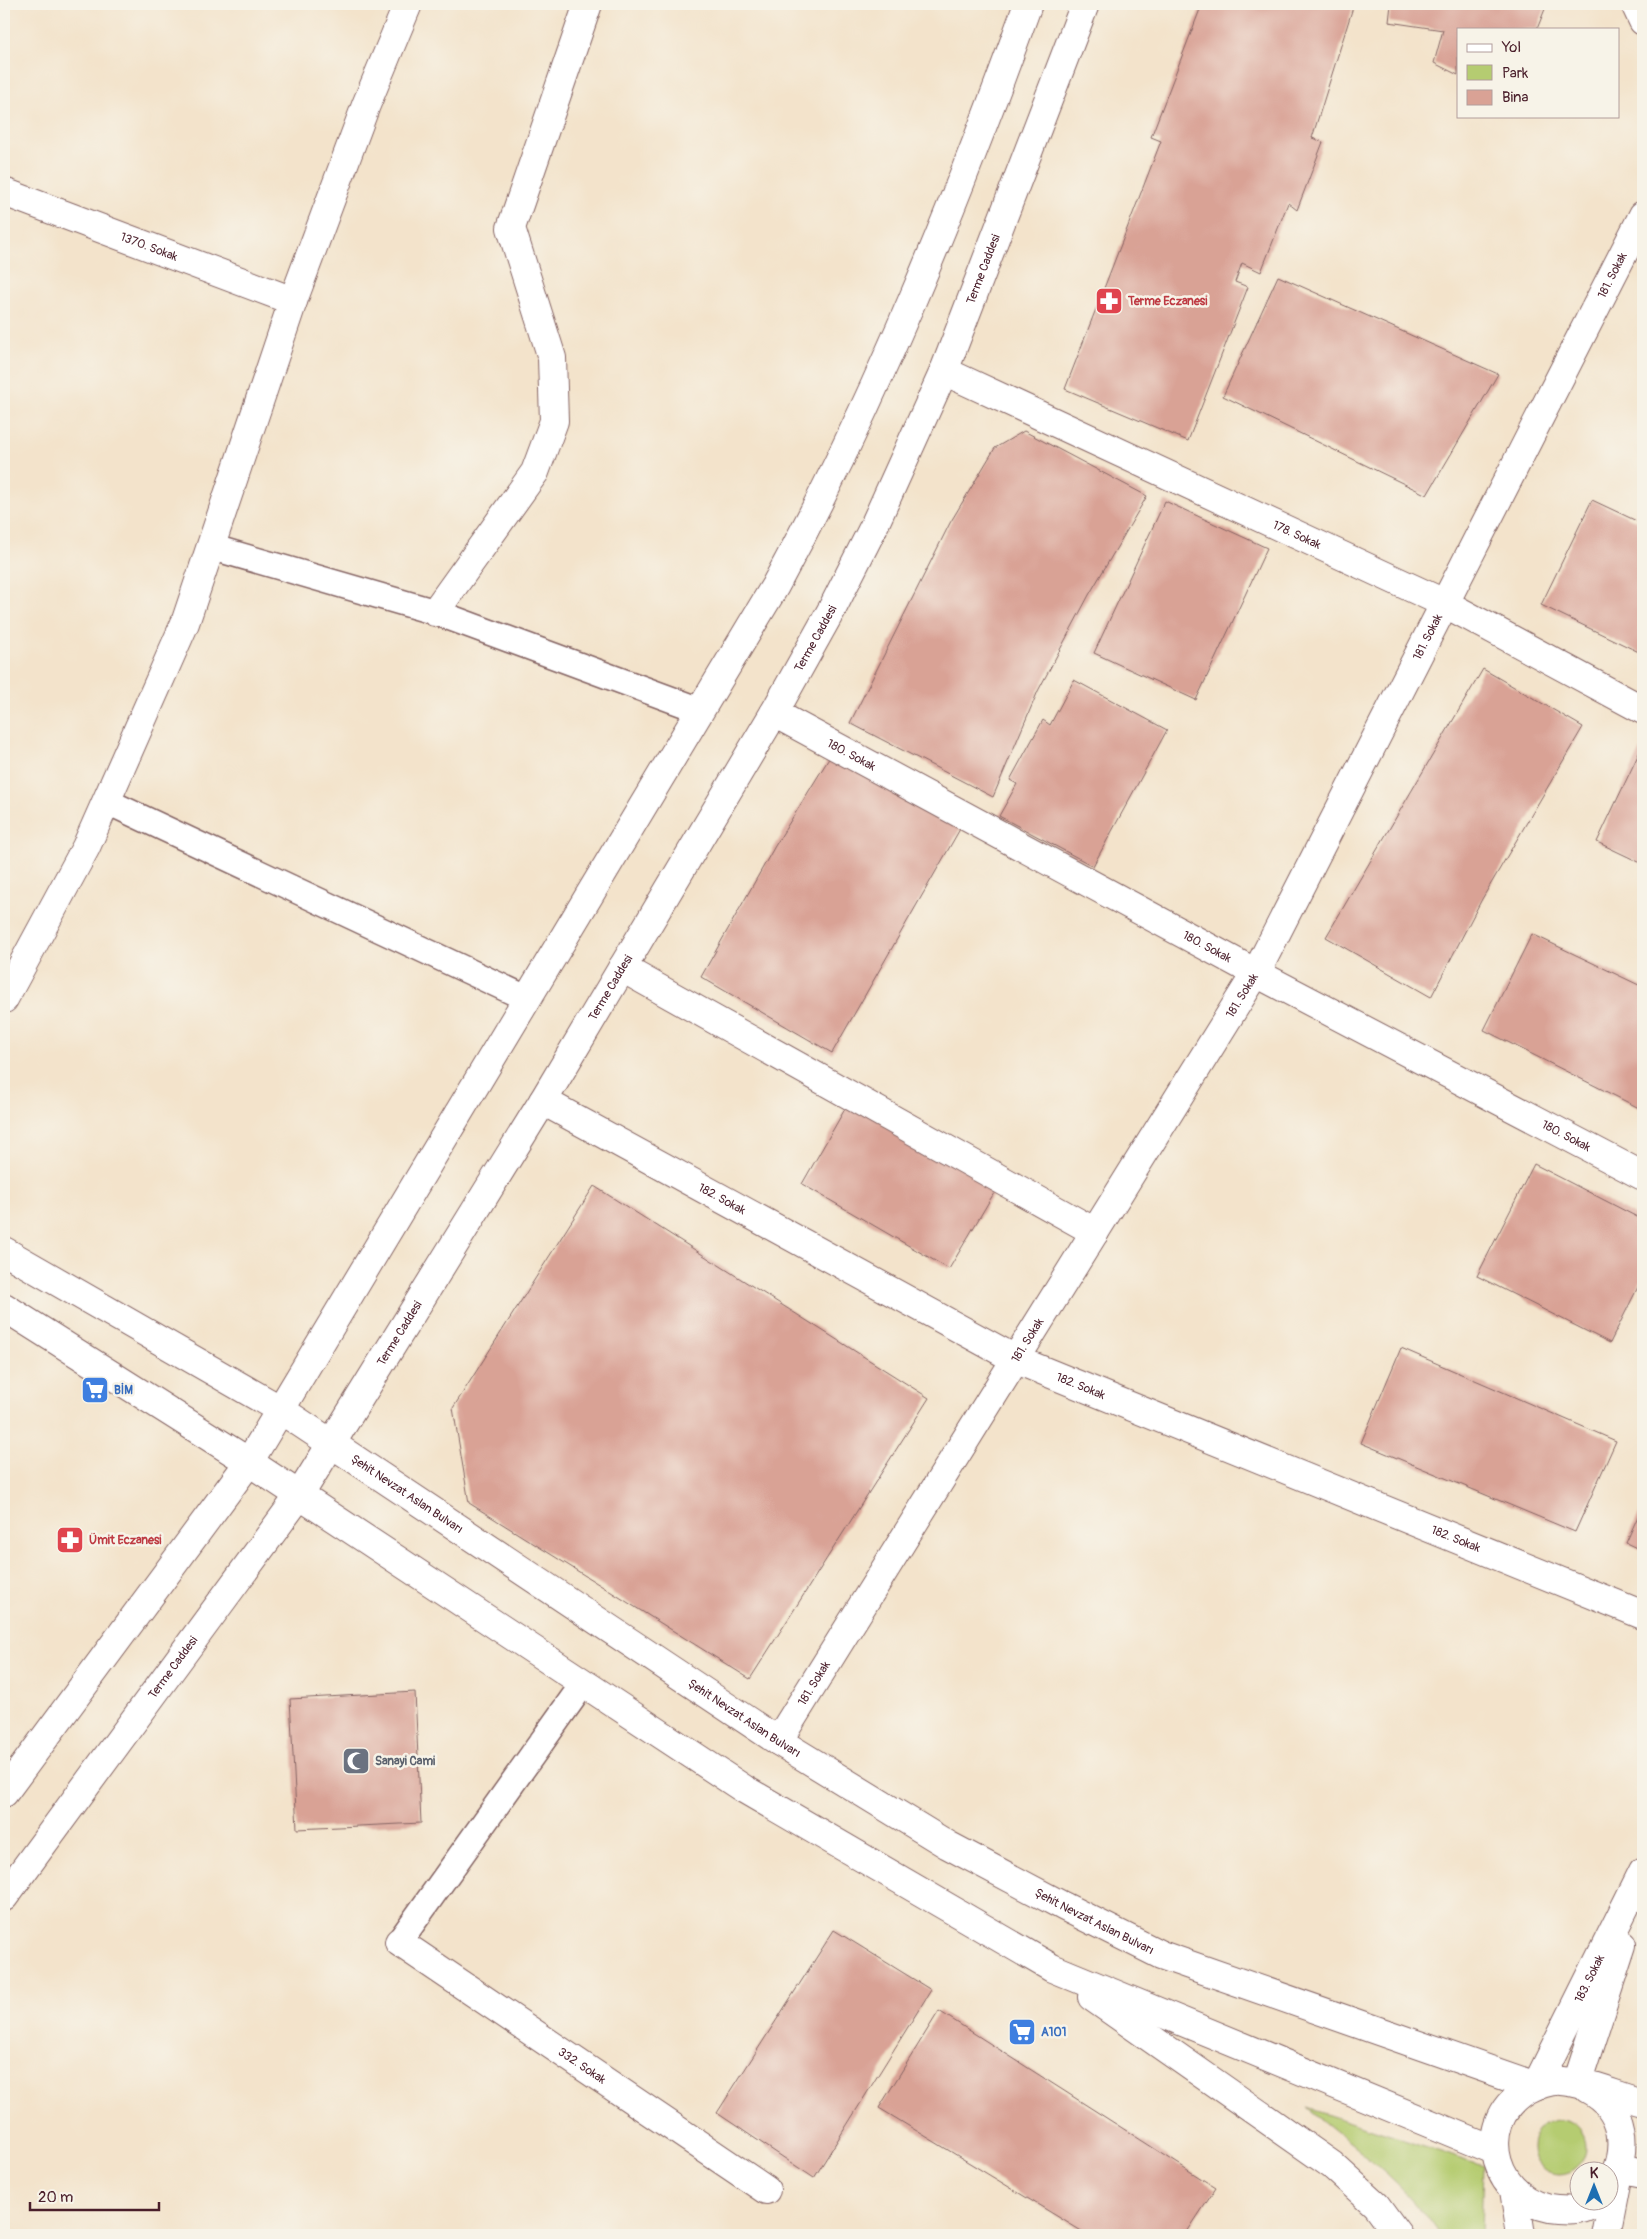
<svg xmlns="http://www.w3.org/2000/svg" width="1647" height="2239" font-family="Pangolin,sans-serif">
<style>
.green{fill:#b5cc71;stroke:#80764e}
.building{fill:#d9a295}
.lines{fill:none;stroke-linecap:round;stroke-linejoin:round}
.service-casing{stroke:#856463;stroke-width:28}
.minor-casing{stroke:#856463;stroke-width:30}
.tertiary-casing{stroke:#856463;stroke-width:30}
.secondary-casing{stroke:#856463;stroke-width:30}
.service{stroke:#fff;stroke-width:25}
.minor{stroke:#fff;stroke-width:28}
.tertiary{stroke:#fff;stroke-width:28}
.secondary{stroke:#fff;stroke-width:28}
.labels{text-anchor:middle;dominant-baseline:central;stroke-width:5;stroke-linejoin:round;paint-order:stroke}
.street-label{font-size:12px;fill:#4a1f2b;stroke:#f7f3e8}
.health-label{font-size:12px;font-weight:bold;fill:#be3a42;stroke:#f7f3e8;text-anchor:start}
.shop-label{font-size:12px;font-weight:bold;fill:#366cbe;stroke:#f7f3e8;text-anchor:start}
.worship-label{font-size:12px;font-weight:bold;fill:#5b616d;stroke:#f7f3e8;text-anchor:start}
</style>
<rect width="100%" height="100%" fill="#f7f3e8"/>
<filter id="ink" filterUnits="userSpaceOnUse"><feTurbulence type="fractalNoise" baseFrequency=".02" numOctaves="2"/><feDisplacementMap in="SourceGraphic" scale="10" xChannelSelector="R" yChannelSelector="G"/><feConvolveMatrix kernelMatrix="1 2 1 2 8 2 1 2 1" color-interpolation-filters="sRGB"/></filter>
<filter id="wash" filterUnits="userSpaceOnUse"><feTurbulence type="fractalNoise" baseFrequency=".0096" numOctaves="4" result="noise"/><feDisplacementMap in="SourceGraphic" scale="20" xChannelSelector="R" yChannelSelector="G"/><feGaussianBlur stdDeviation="1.12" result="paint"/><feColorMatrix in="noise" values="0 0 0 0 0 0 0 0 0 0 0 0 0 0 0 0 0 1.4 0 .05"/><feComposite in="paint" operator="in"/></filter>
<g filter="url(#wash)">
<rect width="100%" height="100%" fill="#f3e3cb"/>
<path class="green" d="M1307,2108l176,57 -2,70h-42c-32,-51 -86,-88 -132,-127z
M1532 2147a27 27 0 1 1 54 0a27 27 0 1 1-54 0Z"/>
<g id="blocks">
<path class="building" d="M1202,4h152l-42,134 11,4 -26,68 -9,-7 -27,69 -19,-9 -7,19 13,5 -60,154 -123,-52 96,-248 -10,-4z
M1391,4h156l-10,25h-79v46l-24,-12 9,-33 -54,-8z
M1278,276l220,98 -71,121 -204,-99z
M1024,431l123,65 -58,99 -51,96 -45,106 -143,-74 100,-200 45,-75z
M1592,500l51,24v130l-102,-49z
M1165,501l102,47 -71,152 -102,-47z
M1483,669l100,58 -101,172 -51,98 -105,-60z
M1074,680l93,50 -74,136 -94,-50 18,-32 -7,-4 33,-60 7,5z
M1641,749l2,1v114l-46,-22z
M833,752l131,70 -132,231 -131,-76 74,-131z
M1532,934l111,53v123l-159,-80z
M849,1102l148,86 -48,81 -147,-85z
M1534,1164l109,56v57l-33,66 -133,-67z
M594,1186l335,212 -179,281 -281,-176 -16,-95z
M1401,1348l215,93 -41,91 -214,-89z
M1643,1505v46l-17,-8z
M415,1692l6,131 -124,6 -7,-130z
M834,1930l97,60 -117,188 -97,-65z
M939,2011l277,177 -31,47h-97l-209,-127z"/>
</g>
</g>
<g filter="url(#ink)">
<use href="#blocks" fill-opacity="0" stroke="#856463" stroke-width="1"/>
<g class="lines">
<g class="service-casing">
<path id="service" d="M211,547l224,65 265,98
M106,801l422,198
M399,1942l184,-258"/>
</g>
<g class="minor-casing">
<g id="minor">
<path d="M1635,4l8,17"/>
<path id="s1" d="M4,192l289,109"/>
<path id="s2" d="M944,371l500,232 199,107"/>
<path d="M435,612l100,-140 19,-51 -2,-63 -41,-130 77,-224"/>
<path id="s3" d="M774,713l482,260 387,203"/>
<path d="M622,968l473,264"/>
<path d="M4,999l82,-152 99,-224 108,-322 73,-196 42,-101"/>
<path id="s4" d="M543,1101l474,259 626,255"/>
<path id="s5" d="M778,1741l478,-768 387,-758"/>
<path id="s6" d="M399,1942l367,248"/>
</g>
</g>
<g class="tertiary-casing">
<g id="tertiary">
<path d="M1577,2083l45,-138"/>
<path id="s7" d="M1536,2086l107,-215"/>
</g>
</g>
<g class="secondary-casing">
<g id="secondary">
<path id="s8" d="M4,1251l277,159 497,331 170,104 115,61 98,49 375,131"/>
<path d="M4,1307l245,155 495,327 308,179 442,182"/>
<path d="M4,1793l245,-331 526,-876c101,-186 181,-383 253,-582"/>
<path id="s9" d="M4,1897l295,-401 244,-395 231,-388 58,-104 41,-81 71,-157 141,-367"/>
<path d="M1092,1997l240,168 44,40 22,30"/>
<path d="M1588,2089c38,20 41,61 22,95"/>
<path d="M1514,2190l7,45"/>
<path d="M1594,2202c-10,8 -22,8 -36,7 -62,-5 -88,-84 -32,-118 10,-6 25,-11 36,-10 27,2 55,15 81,22"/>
<path d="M1606,2235l13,-67 24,5"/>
</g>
</g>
<use href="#service" class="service"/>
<use href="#minor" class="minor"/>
<use href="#tertiary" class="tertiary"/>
<use href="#secondary" class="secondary"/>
</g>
</g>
<defs>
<g id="pharmacy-square" transform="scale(1.4375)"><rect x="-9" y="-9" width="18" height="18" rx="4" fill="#e0444e" stroke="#f7f3e8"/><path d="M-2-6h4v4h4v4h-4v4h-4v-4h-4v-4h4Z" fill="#fff"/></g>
<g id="supermarket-square" transform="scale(1.4375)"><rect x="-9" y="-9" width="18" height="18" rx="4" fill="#3f7fe0" stroke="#f7f3e8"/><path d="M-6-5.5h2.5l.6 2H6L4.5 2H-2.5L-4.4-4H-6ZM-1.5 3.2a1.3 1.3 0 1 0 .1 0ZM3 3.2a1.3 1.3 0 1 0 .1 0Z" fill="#fff"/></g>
<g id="mosque-square" transform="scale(1.4375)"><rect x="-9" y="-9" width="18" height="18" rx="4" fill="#6b7280" stroke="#f7f3e8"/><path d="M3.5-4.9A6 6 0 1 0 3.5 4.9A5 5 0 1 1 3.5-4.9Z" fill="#fff"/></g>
</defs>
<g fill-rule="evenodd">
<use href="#pharmacy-square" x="1109" y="301"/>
<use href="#supermarket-square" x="95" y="1390"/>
<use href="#pharmacy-square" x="70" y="1540"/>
<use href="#mosque-square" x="356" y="1761"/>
<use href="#supermarket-square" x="1022" y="2032"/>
</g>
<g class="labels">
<g class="street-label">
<text stroke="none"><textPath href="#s1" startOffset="155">1370. Sokak</textPath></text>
<text stroke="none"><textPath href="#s9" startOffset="1905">Terme Caddesi</textPath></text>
<text stroke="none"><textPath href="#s5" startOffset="1688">181. Sokak</textPath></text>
<text stroke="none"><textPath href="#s2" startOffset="389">178. Sokak</textPath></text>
<text stroke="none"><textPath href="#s5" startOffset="1282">181. Sokak</textPath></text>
<text stroke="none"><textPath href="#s9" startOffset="1499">Terme Caddesi</textPath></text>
<text stroke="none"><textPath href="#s3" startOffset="88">180. Sokak</textPath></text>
<text stroke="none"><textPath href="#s3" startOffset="492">180. Sokak</textPath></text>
<text stroke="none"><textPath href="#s9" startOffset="1094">Terme Caddesi</textPath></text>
<text stroke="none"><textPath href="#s5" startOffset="878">181. Sokak</textPath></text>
<text stroke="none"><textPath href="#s3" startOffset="898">180. Sokak</textPath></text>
<text stroke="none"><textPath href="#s4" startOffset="204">182. Sokak</textPath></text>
<text stroke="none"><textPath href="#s9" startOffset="689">Terme Caddesi</textPath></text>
<text stroke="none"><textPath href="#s5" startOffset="472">181. Sokak</textPath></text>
<text stroke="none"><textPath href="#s4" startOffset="609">182. Sokak</textPath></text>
<text stroke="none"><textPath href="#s8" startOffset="471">Şehit Nevzat Aslan Bulvarı</textPath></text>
<text stroke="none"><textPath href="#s4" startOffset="1014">182. Sokak</textPath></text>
<text stroke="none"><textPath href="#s9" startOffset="285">Terme Caddesi</textPath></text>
<text stroke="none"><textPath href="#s5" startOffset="68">181. Sokak</textPath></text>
<text stroke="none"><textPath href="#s8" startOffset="876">Şehit Nevzat Aslan Bulvarı</textPath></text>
<text stroke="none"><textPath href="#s8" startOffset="1281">Şehit Nevzat Aslan Bulvarı</textPath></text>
<text stroke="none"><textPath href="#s7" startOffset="120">183. Sokak</textPath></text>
<text stroke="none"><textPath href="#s6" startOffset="221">332. Sokak</textPath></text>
</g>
<g class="health-label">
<text x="1128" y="301">Terme Eczanesi</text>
<text x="89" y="1540">Ümit Eczanesi</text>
</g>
<g class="shop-label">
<text x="114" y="1390">BİM</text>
<text x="1041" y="2032">A101</text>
</g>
<g class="worship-label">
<text x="375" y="1761">Sanayi Cami</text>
</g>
</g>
<rect width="1647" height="2239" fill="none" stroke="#f7f3e8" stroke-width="20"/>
<rect x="1457" y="28" width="162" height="90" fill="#f7f3e8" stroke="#b29e9c"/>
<rect x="1467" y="44" width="25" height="8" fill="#ffffff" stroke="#b29e9c"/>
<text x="1502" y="52" font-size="15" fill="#4a1f2b">Yol</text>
<rect x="1467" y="65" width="25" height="15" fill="#b5cc71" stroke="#b29e9c"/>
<text x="1502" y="78" font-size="15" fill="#4a1f2b">Park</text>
<rect x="1467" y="90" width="25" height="15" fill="#d9a295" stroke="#b29e9c"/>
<text x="1502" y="102" font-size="15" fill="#4a1f2b">Bina</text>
<g transform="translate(1594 2186)"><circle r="24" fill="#f7f3e8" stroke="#b29e9c"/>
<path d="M0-4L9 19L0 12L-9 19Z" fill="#1f6fb2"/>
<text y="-8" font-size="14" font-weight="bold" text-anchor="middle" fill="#4a1f2b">K</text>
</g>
<path d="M30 2202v8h129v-8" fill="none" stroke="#4a1f2b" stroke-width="2.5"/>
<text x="38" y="2202" font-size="15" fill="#4a1f2b" stroke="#f7f3e8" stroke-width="4" paint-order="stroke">20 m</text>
</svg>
